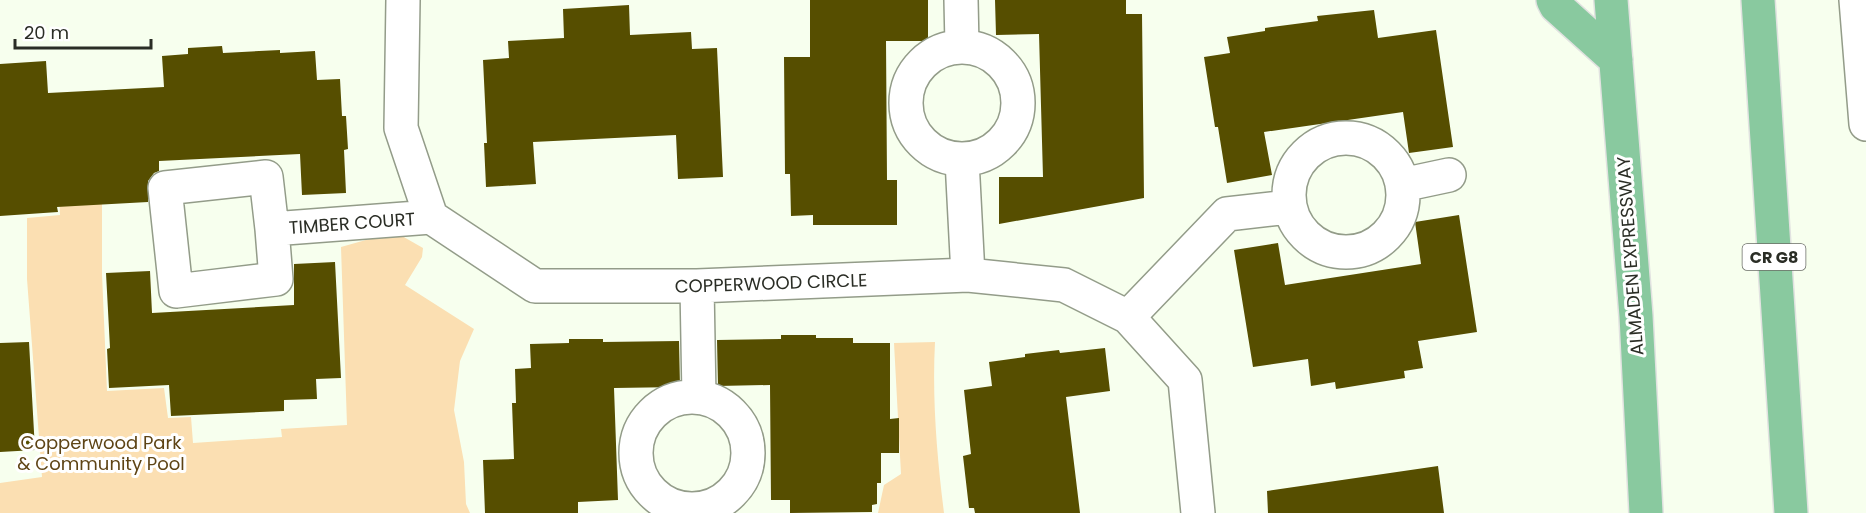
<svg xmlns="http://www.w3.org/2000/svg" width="1866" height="513" font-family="Poppins,sans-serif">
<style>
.green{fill:#fbdfb2}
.building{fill:#564e00}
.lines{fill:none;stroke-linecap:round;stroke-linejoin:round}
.minor-casing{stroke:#939c89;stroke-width:36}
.primary-casing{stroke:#e1e2e0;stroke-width:36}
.minor{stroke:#fff;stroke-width:33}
.primary{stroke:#89c99f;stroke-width:33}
.labels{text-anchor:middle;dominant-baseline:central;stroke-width:6;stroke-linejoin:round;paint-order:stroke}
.shield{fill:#fff;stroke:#6a6c66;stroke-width:1.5}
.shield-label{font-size:16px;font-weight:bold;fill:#2a2d25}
.street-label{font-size:18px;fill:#2a2d25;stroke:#fff}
.park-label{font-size:18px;fill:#5e4415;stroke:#fff}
</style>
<rect width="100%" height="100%" fill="#f7ffee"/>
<path class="green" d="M102,152v122l5,117 57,-3 4,30 23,-1 2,26 89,-6 -1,-8 66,-4 -6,-178 39,-11h22l21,12 -1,9 -17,28 69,44 -14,32 -6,49 10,52 2,42 4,9h-470v-30l42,-6 -15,-198v-61l33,-3 -1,-27z
M935,342c-3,57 2,115 9,171h-66l6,-28 17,-11 -7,-131z"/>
<path class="building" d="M810,0h118v41h-42l1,139h10v45h-84v-10l-22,1 -1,-42h-5l-1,-117h26z
M995,0h131v14h16l2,184 -145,26v-47h44l-4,-143 -43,1z
M629,5l1,30 61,-3 1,17 25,-1 6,129 -45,2 -2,-44 -143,7 3,42 -50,3 -2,-44h3l-4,-83 26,-2 -1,-17 56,-3 -1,-29z
M1374,10l4,28 58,-8 17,117 -44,6 -6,-41 -139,20 8,43 -45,8 -9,-56h-3l-11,-70 26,-4 -3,-16 38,-6v-3l53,-7 -1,-5z
M222,46l1,7 57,-3v3l35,-2 2,29 23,-1 2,37h4l2,33 -4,1 2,43 -44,2 -2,-41 -141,7v10l-5,2 -6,8v21l-91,5 1,5 -58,4v-152l46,-3 2,32 116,-6 -2,-31 26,-2v-6z
M1459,215l18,117 -59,9 5,27 -19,3 1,7 -69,11 -1,-7 -24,4 -3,-27 -55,8 -19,-117 44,-7 7,42 136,-21 -6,-42z
M335,262l6,116 -25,1 1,20 -33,1v11l-113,5 -2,-31 -60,3 -2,-39 3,-1 -4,-75 44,-2 2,42 142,-8v-41z
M781,335h35v3h37v5h37v76l9,-1v35h-18v30h-4v21l-5,1v7l-82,1v-13h-19l-1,-115 -52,1 -1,-46 64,-1z
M569,339h34v3l76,-1 1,46 -66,1 4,112 -40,2v11h-93l-2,-53 31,-1 -2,-56h4l-1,-34 16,-1 -1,-24 39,-1z
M29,342l6,108 -35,2v-109z
M1105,348l5,43 -44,6 14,116h-105l-1,-5h-5l-6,-52 8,-2 -7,-64 28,-4 -3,-24 36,-5v-3l34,-4 1,3z
M1438,466l6,47h-176l-1,-22z"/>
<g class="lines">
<g class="minor-casing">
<path id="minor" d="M403,0l-2,128 30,89 104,69h162l271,-11 96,10 64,32 57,63 13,133
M961,0l1,46
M1856,0l10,124
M906 103a56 56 0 1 1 112 0a56 56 0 1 1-112 0Z
M1289 195a57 57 0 1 1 114 0a57 57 0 1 1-114 0Z
M962,160l6,115
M1402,185l47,-10
M272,229l-6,-52 -101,11 11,103 100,-12 -4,-50 159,-12
M697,286l2,111
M1128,317l99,-103 62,-7
M636 453a56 56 0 1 1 112 0a56 56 0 1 1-112 0Z"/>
</g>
<g class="primary-casing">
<path id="primary" d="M1553,0l3,6 60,54
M1611,0l25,316 10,197
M1758,0l33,513"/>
</g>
<use href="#minor" class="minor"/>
<use href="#primary" class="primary"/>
</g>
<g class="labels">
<rect class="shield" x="1742.5" y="244" width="63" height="26" rx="4.5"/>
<g class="shield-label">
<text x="1774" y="257">CR G8</text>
</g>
<g class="street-label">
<text transform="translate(352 223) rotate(-4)">TIMBER COURT</text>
<text transform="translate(1630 256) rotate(-94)">ALMADEN EXPRESSWAY</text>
<text transform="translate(771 283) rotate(-2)">COPPERWOOD CIRCLE</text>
</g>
<g class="park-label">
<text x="101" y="442">Copperwood Park<tspan x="101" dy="21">&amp; Community Pool</tspan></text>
</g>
</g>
<path d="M15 39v9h136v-9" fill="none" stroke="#2a2d25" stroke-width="3"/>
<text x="24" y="39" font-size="18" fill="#2a2d25" stroke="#ffffff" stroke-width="4.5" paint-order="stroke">20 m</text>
</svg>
